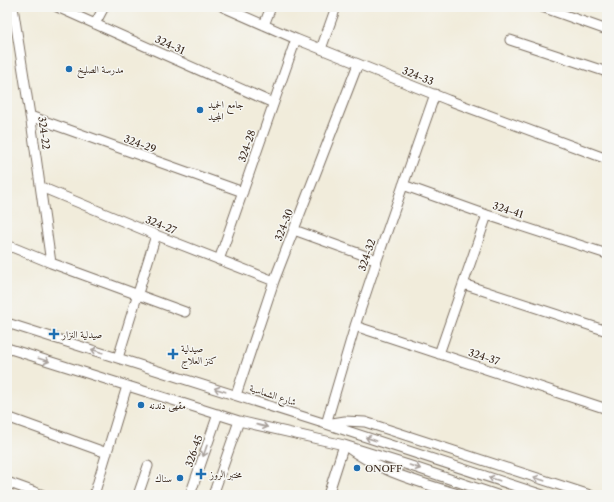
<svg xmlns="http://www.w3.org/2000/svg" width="614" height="502" font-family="'Libre Caslon Text',Amiri,serif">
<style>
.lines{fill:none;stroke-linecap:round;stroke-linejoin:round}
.minor-casing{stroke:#7b6e60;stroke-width:11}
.minor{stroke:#fff;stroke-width:9}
.oneway{stroke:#a79f9a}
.poi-dot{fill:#1f6fb2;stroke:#f6f6f2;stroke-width:1.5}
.labels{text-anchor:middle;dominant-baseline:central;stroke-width:3;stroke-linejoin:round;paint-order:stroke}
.street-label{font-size:10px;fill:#3b2a1e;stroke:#f6f6f2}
.poi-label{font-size:10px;fill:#3b2a1e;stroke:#f6f6f2;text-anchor:start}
</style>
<rect width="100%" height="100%" fill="#f6f6f2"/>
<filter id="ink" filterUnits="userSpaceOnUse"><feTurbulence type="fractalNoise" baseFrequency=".025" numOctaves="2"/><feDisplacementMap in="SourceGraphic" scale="8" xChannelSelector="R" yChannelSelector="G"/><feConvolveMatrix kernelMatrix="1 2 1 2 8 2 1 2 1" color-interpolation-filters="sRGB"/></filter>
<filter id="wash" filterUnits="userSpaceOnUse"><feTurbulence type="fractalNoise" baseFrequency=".012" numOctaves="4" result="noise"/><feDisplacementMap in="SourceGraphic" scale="16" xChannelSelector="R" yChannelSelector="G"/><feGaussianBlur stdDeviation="0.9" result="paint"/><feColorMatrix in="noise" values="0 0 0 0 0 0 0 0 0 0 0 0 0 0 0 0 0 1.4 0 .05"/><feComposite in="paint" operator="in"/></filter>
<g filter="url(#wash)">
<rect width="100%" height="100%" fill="#f1ecdb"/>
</g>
<g filter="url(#ink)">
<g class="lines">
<g class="minor-casing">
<path id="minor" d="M13,7l19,121 19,135
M57,7l216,96
M223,7l73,32 152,61 159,59
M542,7l65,23
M95,24l9,-17
M264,25l7,-18
M510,40l97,32
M321,49l15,-42
M435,94l-58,166 -22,66 -29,98 19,-3 20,1 225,73
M30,116l213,76
M403,185l84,30 120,39
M41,187l115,48 118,46
M294,230l83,30
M7,245l44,18 134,49
M219,260l77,-221
M463,284l144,47
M7,323l319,101 217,71
M355,326l252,83
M7,348l232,73 105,24 64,20 89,30
M439,354l48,-139
M118,358l38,-123
M236,395l38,-114 84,-217
M7,417l100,36
M7,482l36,13
M94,495l33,-109
M138,495l10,-29
M190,495l28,-81
M213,495l26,-74
M328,495l16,-50c35,27 76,37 117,50"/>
</g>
<use href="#minor" class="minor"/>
</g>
<defs><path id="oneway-shaft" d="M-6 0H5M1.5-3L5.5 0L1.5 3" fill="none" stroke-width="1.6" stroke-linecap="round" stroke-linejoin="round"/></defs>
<g class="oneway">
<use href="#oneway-shaft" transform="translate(97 351) rotate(-163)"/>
<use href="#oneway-shaft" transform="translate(44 360) rotate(17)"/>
<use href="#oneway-shaft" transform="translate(220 390) rotate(-162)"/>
<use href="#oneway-shaft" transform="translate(262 426) rotate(13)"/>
<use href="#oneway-shaft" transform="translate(371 439) rotate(-161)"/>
<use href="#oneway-shaft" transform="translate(205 451) rotate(109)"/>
<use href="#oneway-shaft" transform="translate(415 467) rotate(19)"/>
<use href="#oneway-shaft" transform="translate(494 479) rotate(-162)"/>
<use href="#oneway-shaft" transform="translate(539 479) rotate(-162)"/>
</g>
</g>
<g class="poi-dot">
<circle cx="69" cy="69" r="4"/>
<circle cx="200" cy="110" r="4"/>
<path d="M52 328h4v4h4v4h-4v4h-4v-4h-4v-4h4z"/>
<path d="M171 348h4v4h4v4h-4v4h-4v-4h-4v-4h4z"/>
<circle cx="141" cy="405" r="4"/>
<circle cx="357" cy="468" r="4"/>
<path d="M199 468h4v4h4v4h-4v4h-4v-4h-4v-4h4z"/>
<circle cx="180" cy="478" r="4"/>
</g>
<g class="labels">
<g class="street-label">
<text transform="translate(170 45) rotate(24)">324-31</text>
<text transform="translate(418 76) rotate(22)">324-33</text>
<text transform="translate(44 133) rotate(82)">324-22</text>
<text transform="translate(140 144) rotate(20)">324-29</text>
<text transform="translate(247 146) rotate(-71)">324-28</text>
<text transform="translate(508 210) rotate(18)">324-41</text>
<text transform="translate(161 225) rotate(22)">324-27</text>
<text transform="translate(284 225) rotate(-69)">324-30</text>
<text transform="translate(367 255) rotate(-71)">324-32</text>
<text transform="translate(484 357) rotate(18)">324-37</text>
<text transform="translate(273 395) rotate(18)">شارع الشماسية</text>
<text transform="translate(194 451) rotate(-71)">326-45</text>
</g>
<g class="poi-label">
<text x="77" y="69">مدرسة الصليخ</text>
<text x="208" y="104">جامع الحميد<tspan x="208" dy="12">المجيد</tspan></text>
<text x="62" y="334">صيدلية النزار</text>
<text x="181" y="348">صيدلية<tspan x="181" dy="12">كنز العلاج</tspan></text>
<text x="149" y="405">مقهى دندنه</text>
<text x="365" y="468">ONOFF</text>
<text x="210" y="474">مختبر الروز</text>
<text x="172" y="478" text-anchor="end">سناك</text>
</g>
</g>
<rect width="614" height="502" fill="none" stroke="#f6f6f2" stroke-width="24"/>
</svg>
